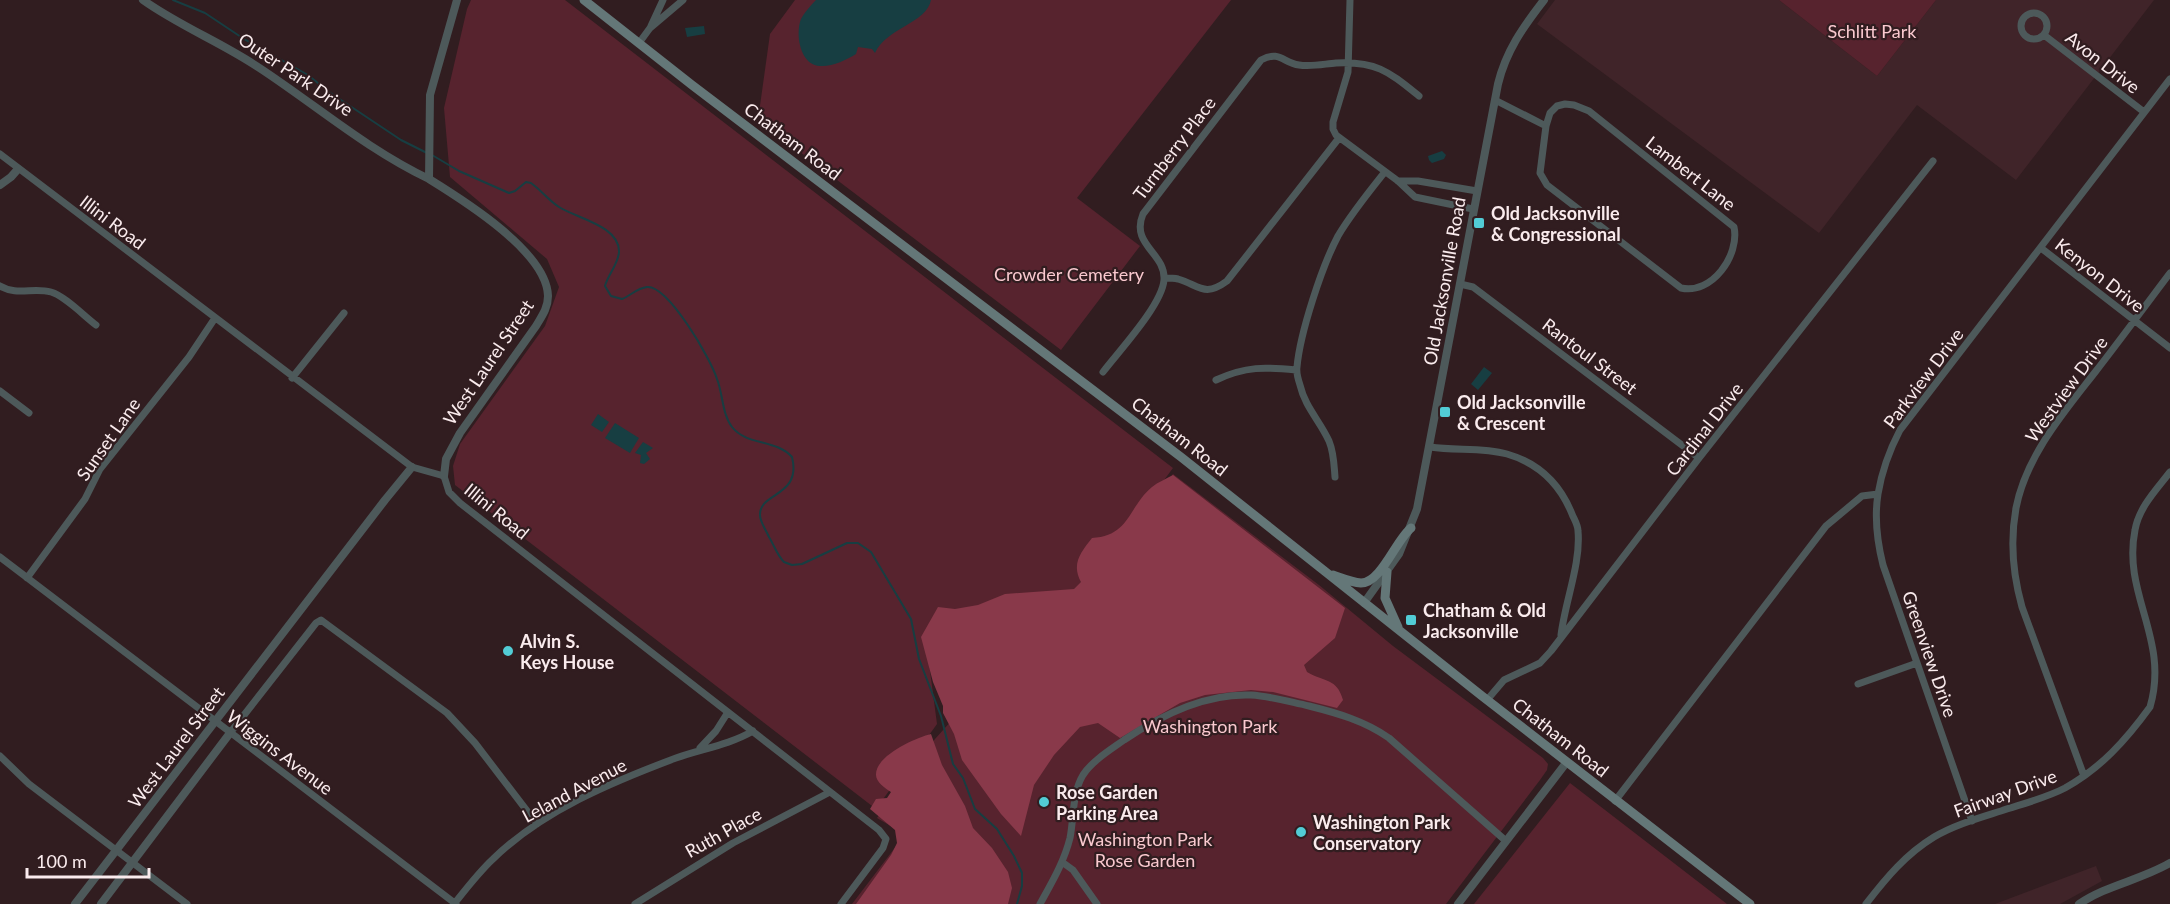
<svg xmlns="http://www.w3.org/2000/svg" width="2170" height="904" font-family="Lato,sans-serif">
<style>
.built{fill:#402429}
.green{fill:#57232e}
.forest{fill:#89394a}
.water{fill:#173e42}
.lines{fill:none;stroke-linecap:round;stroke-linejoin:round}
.stream{stroke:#173e42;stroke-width:2}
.minor{stroke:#4d595a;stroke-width:7}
.tertiary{stroke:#4d595a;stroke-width:8}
.secondary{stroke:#647778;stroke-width:9}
.poi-dot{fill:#52ccd5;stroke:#311d20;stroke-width:2}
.labels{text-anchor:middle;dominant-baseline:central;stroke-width:4.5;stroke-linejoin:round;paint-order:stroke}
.park-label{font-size:18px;fill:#fac9cf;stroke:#311d20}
.street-label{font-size:18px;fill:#faebed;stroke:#311d20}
.poi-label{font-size:18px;font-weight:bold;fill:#faebed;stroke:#311d20;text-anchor:start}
</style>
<rect width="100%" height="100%" fill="#311d20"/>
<path class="built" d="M1555,0h224l98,76 59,-76h218l-138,180 -99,-75 -98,128 -282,-209z
M2096,866l6,15 -42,23h-65z"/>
<path class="green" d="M471,0h94l608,468 -105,141 -141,39 10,76 -61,85 -421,-324 -2,-19 7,-22 85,-118 14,-39 -12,-28 -97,-82 -6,-69 23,-99z
M795,0h436l-154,198 63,48 -79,104 -303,-230 12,-86z
M1779,0h157l-59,76z
M1173,474l146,111 74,61 150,112 5,6 -1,6 -7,10 -94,124h-594l45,-59 2,-12 -5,-5 -17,-10 58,-79 18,-20 118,-107z
M1570,783l157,121h-253z"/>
<path class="forest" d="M1173,475l172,133 -10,30 -31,27 3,7c17,10 30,6 36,28l-6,8 -64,-16 -22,-2 -46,5 -25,8 -60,35 -22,-15 -18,4 -26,28 -20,30 -13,51 -20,-22 -39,-54 -8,-26 -11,-21v-7l-10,-24 -12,-45 17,-30 17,2 23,-4 27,-11 69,-5 7,-7c-10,-18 0,-30 11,-44 38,-2 36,-31 60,-51 6,-5 14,-8 21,-12z
M931,734l11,31 23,41 8,22 19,20 16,24 4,16 -4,16h-152l35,-49 6,-12 -2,-13 -25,-21 6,-10 11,-1 4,-6c-6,-4 -15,-10 -15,-17 -1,-19 39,-37 55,-41z"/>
<path class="water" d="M816,0h115c-4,23 -45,28 -56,53l-3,-4 -14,-2 -2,7c-10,6 -24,13 -36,12 -20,-1 -25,-32 -19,-47 3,-6 10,-14 15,-19z
M704,26l1,8 -18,3 -2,-9z
M1442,151l4,4 -2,4 -12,4 -3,-3 -1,-4z
M1484,367l8,6 -14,17 -7,-6z
M598,414l11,8 -7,10 -11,-7z
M615,423l24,15 -9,15 -25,-15z
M643,442l10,6 -7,5 4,6 -6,5 -4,-1 1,-8 -6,-2z"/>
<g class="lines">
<path class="stream" d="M173,0l32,13 39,26 64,36 21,17 72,48 26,13
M432,155l27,16 50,22 6,-2 11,-9 5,1c10,7 17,17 28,24 17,11 61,19 60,45 -1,13 -11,22 -14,34l6,10 11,3c8,-3 15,-11 25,-12 21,-2 64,72 70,92 6,15 5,35 15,48 15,19 44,12 60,30 10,40 -33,35 -32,58 0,7 6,15 9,22 5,8 8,18 15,25l8,3 10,-1 45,-21h11l13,9 40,67 8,40 22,57 12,48 10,14 12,31 22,20 17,27 8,17v13l-5,18"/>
<path class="minor" d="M1350,0l-2,72 -15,50v7l3,6 62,46 17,16 58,12
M2021 26a13 13 0 1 1 26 0a13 13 0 1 1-26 0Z
M651,26l12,-26
M2044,35l100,77
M639,43l11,-15 33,-28
M1495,100l51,26
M1565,104l9,1 15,6 145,116c6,28 -22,68 -53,61l-134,-103 -7,-12 6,-47 4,-13 7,-7z
M0,154l412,313 32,9 5,16 11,11 419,327 7,9 -3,9 -42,56
M1398,181h20l59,10
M2041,248l129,100
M1164,278c4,0 10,0 14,1 21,6 26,19 49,2l112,-143
M1460,284l13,3 226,171
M0,286c17,10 33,1 51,6 14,4 33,24 45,33
M1103,372c16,-21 59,-67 61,-92 2,-27 -34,-35 -21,-66l118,-154c19,-10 22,3 38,5 12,2 25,-1 37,-2 41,-2 53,9 83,33
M292,378l52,-65
M1216,380c30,-14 49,-13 80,-10
M0,391l29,22
M1430,447c26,4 52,0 77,7 31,9 53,30 65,60 2,5 6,11 6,17 3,32 -13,71 -17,104
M1335,477c-1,-12 -1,-24 -6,-36 -9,-20 -24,-34 -29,-56 -2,-6 -4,-12 -3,-18 3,-34 25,-101 41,-131 13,-22 30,-43 46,-63
M1878,494c-4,25 -1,47 5,71l89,256
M0,557l456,347
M27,578l58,-79 15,-30 89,-112 26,-39
M1858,684l59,-21
M1487,700l17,-20 36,-17 11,-12 148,-193 234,-297
M230,733l86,-110 5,-3 126,93 28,30 62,81
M700,748l16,-17 12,-19
M0,756l29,28 158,120
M2084,776l-62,-169c-9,-32 -12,-66 -6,-99 10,-52 48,-96 80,-137 25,-32 49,-65 74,-98
M1615,801l211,-275 36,-30 16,-2c4,-24 11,-43 22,-64l270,-351
M1062,862l11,8 24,34
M454,904c12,-15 25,-32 39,-45 49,-48 119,-77 183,-101 25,-9 53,-13 77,-27
M635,904l98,-61 97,-51
M1040,904c12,-22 24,-42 30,-66 4,-20 2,-45 13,-63 9,-14 27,-25 41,-35 37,-25 81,-47 127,-45 19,1 39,7 58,11 28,7 56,15 80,32l117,103
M1866,904c20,-26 40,-50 68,-67 20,-12 45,-19 67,-26 21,-7 45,-13 64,-23 36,-20 61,-48 85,-81 20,-68 -28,-112 -15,-177 4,-23 22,-41 35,-58"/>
<path class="tertiary" d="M143,0c38,27 80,43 118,69 56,37 107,81 168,110
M0,185l11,-8 7,-8
M444,476l2,-17 14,-26 76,-107c6,-10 12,-18 12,-30 -1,-44 -85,-96 -119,-117l1,-84 27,-95
M1364,603l35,-49 18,-45 81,-425c8,-33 25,-57 46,-84
M75,904l310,-404 27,-33
M101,904l129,-171
M1458,904l108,-141
M2079,904c28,-19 62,-24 91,-41"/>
<path class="secondary" d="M584,0l108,85 489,372 301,239 268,208
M1387,572l-2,26 13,29
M1333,575c9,3 18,7 28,8 20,0 35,-43 50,-55"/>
</g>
<g class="poi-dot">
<rect x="1473" y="217" width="12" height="12" rx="3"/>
<rect x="1439" y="406" width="12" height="12" rx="3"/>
<rect x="1405" y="614" width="12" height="12" rx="3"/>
<circle cx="508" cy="651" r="6"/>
<circle cx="1044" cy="802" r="6"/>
<circle cx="1301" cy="832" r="6"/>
</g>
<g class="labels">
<g class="park-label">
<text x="1872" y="31">Schlitt Park</text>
<text x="1069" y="274">Crowder Cemetery</text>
<text x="1210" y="726">Washington Park</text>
<text x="1145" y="839">Washington Park<tspan x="1145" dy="21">Rose Garden</tspan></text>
</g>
<g class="street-label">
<text transform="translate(2103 62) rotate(38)">Avon Drive</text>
<text transform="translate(296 74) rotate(34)">Outer Park Drive</text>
<text transform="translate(793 141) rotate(37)">Chatham Road</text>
<text transform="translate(1174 148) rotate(-53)">Turnberry Place</text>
<text transform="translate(1691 173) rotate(38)">Lambert Lane</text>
<text transform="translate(113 222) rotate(37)">Illini Road</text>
<text transform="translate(2100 275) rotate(38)">Kenyon Drive</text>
<text transform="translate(1444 281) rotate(-80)">Old Jacksonville Road</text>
<text transform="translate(1590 356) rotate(37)">Rantoul Street</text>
<text transform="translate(488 362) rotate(-56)">West Laurel Street</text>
<text transform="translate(1923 378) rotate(-53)">Parkview Drive</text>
<text transform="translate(2066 389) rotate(-54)">Westview Drive</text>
<text transform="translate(1704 429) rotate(-52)">Cardinal Drive</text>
<text transform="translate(1180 436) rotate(38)">Chatham Road</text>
<text transform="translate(108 439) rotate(-55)">Sunset Lane</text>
<text transform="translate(497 511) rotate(39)">Illini Road</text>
<text transform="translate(1930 654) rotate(71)">Greenview Drive</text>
<text transform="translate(1561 737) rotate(38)">Chatham Road</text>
<text transform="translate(176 747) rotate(-53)">West Laurel Street</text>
<text transform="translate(280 752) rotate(37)">Wiggins Avenue</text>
<text transform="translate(574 790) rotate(-28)">Leland Avenue</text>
<text transform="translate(2005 793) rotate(-20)">Fairway Drive</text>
<text transform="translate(723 832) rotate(-29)">Ruth Place</text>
</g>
<g class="poi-label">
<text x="1491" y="213">Old Jacksonville<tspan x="1491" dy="21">&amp; Congressional</tspan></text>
<text x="1457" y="402">Old Jacksonville<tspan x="1457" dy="21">&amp; Crescent</tspan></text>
<text x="1423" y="610">Chatham &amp; Old<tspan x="1423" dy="21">Jacksonville</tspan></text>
<text x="520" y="641">Alvin S.<tspan x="520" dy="21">Keys House</tspan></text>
<text x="1056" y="792">Rose Garden<tspan x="1056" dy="21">Parking Area</tspan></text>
<text x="1313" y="822">Washington Park<tspan x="1313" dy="21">Conservatory</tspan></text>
</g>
</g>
<path d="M27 868v9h122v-9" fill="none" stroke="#faebed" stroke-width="3"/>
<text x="36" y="868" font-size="18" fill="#faebed" stroke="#311d20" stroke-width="4.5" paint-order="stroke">100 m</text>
</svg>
